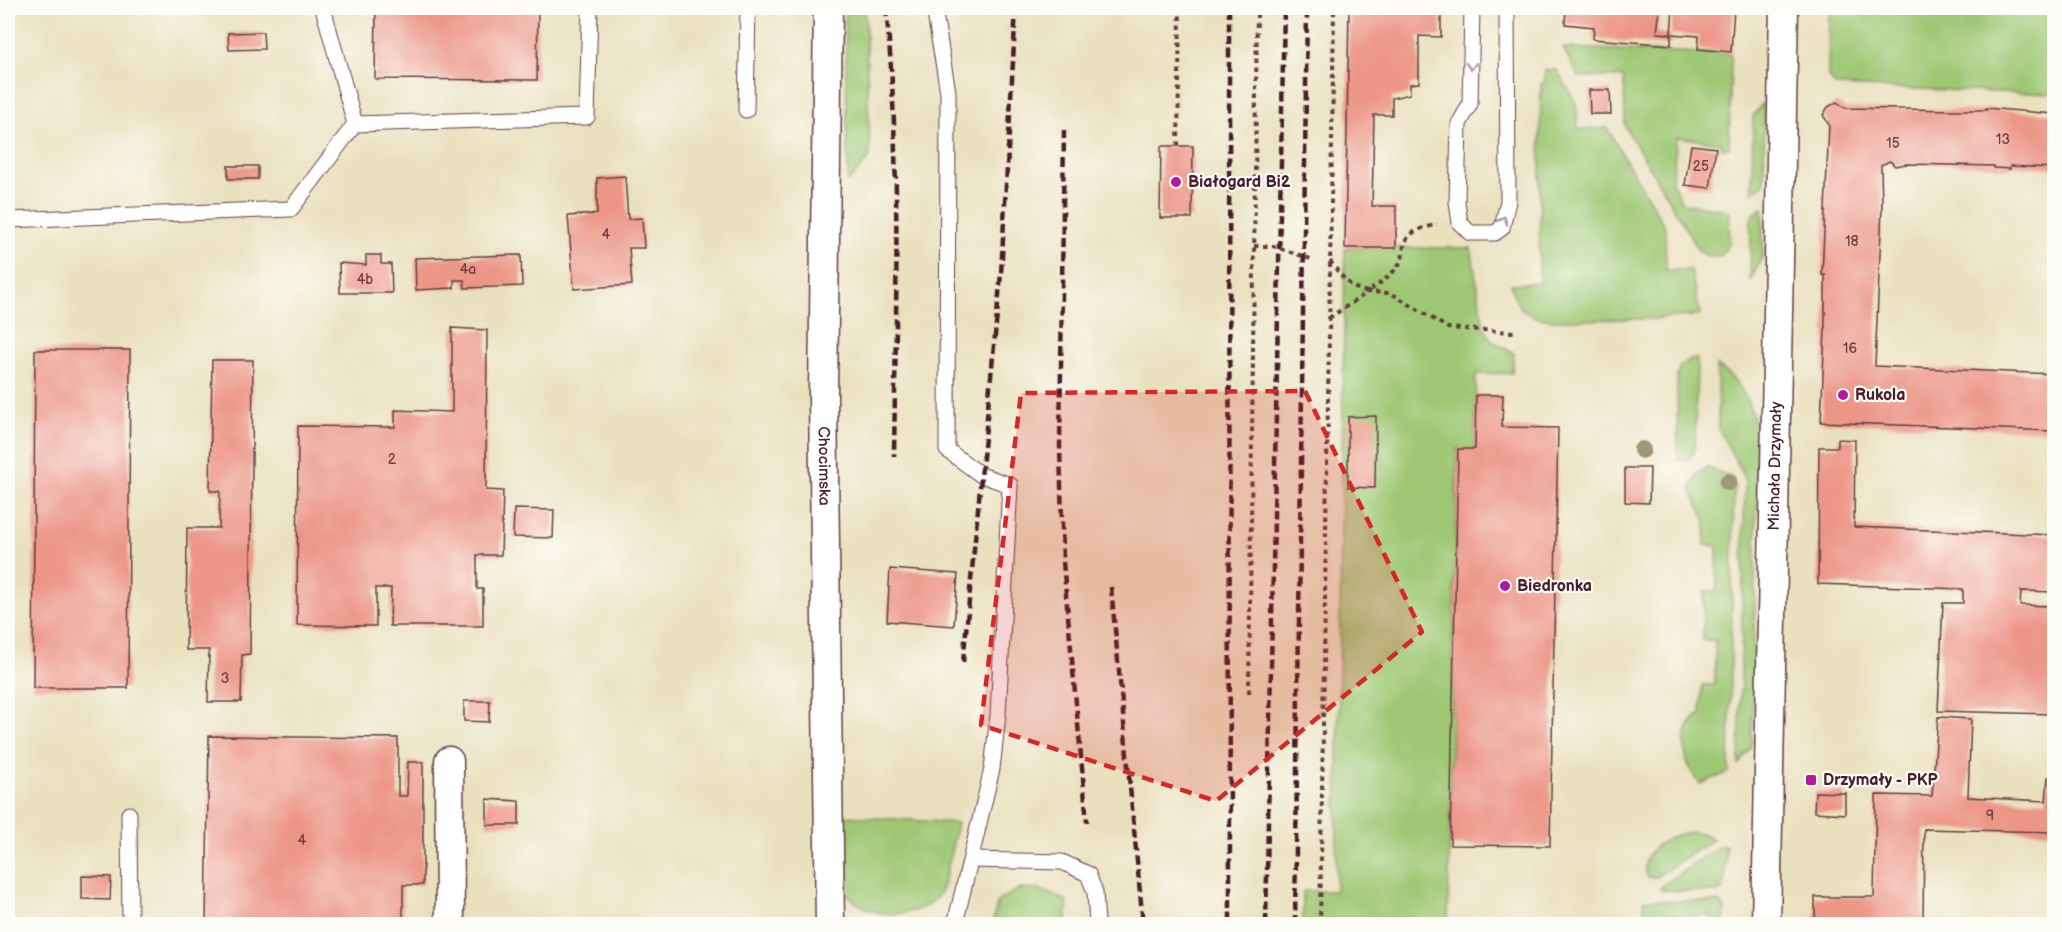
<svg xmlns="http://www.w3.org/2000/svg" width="2062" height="932" font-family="'Balsamiq Sans',sans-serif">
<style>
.green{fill:#9ec773;stroke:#74734f;stroke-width:1.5}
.building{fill:#ec9687}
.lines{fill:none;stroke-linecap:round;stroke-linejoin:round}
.service-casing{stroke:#623c41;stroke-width:17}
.minor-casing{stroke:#623c41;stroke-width:31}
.path{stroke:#623c41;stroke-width:4;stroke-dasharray:4.5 4.5;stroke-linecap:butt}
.service{stroke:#fff;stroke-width:15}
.minor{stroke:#fff;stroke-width:28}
.rail{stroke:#4a1f2b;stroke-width:4.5;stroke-dasharray:9 4.5;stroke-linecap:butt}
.tree{fill:#a2967a}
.oneway{stroke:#ae9aa0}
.marked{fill:#d62828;fill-opacity:0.2;stroke:#d62828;stroke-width:4.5;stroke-dasharray:12 8;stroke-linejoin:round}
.poi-dot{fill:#b5179e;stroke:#fdfcf7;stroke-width:2}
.labels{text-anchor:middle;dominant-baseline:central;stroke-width:4.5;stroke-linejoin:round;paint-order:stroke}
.number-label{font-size:14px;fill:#723d42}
.poi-label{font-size:16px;font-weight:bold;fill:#4a1f2b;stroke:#fdfcf7;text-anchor:start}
.street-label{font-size:16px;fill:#4a1f2b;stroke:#fdfcf7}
</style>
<rect width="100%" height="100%" fill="#fdfcf7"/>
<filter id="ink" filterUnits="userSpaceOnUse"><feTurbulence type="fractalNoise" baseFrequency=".0167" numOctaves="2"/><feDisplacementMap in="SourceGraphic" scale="12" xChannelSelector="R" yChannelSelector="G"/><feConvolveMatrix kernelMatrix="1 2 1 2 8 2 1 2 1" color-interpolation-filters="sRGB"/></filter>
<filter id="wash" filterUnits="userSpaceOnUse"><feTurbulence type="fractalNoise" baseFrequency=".008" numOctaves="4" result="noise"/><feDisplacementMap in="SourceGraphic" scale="24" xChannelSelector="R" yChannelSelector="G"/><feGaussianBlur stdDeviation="1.35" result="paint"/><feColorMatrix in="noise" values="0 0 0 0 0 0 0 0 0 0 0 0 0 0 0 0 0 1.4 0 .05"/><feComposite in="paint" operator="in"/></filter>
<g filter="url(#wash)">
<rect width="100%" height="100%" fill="#e9e0bd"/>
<path class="green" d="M845,8h20l5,149 -22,25z
M1829,8h225v86l-218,-8 -8,-9z
M1563,48l168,6 -2,94 -7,1v-6l-45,-6 -5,44 10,22 45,7 3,3 -1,31 -9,12h-13l-8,-5 -74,-125 -1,-49h-45z
M1545,70h12l19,33 2,26 29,-1 58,99 1,43h25l9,45 -48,4 -100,1c-24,-2 -37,-11 -41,-36l28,-1 2,-200h4z
M1764,102v81l-12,9 1,-76z
M1763,208v47l-13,27 1,-62 2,-6z
M1345,248h126l13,79 8,14 22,12 -2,20 -36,1 -1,75h-18l-9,475h-145v-33h33z
M1691,359h6l-2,91 -8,11h-9l-1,-85 3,-10z
M1717,366c25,15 35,41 41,68l-6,307 -2,8 -11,15 6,-282 -3,-10 -24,-44z
M1707,467l26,11 1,5 -5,289 -29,12c-17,-20 -24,-55 1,-70l1,-29h13v-45h-12l1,-49h13v-45l-12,-1 1,-24 -15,-31 5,-15z
M845,816l112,7c-4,16 -10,59 -18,71 -21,30 -90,26 -97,-14 -3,-20 2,-44 3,-64z
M1690,832l12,1 11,6 -57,38h-9c-11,-25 23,-43 43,-45z
M1721,845l5,2 -2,43 -7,2 -57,-2 2,-4z
M1019,889l22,1 26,11v23h-75l6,-23z
M1644,900l75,2 6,6 -1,16h-12v-8l-68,-2z"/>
<g id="blocks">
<path class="building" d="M376,8h162l-1,72 -162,-1z
M1349,8h92v29l-22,-1v47l-9,1v10l-18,4v17h-18l-2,91h24v42h-51z
M1566,8h94l-3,25 14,1v11l-78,-6 1,-12 -29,-3z
M1673,8h61l-3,44 -33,-3 1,-13 -28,-2z
M263,32l1,17 -35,1 -1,-17z
M1589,90h21l1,24h-21z
M1837,102l8,6 112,2h29v-2l68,6v54l-44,-2v3l-16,-1v-2l-88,-2 -11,2 -5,-5 -9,4 1,43 -7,158 179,8v57l-233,-9 4,-92v-55h-3l7,-150 -6,-10 5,-8z
M1691,145l25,3 -6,40 -25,-3z
M1161,146h32l-1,72h-32z
M228,166h30v13h-30z
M625,176l3,43 14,-1 2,30h-15l3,37 -58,4 -6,-73 29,-2v-36z
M366,255h15v9h10l1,29h-52l-1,-30 27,2z
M521,255l1,31 -57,2 -1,-8h-10v8l-38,2 -1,-32z
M452,328l35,2 -1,160 17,1 -2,64h-24v34h6v37h-93l1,-38h-15v38l-79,-1 1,-199 97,1v-17l57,2z
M35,350h95l-2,338h-95z
M212,360h41l-3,294 -8,1 -1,47h-33l1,-52h-23l1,-122h32l1,-37h-10z
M1476,395h27l-1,32 56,1 -8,418 -100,-1 8,-396h17z
M1376,416l-1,72 -27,-1v-70z
M1838,439l17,1 -1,87 200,8v57l-33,-1 -1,14 34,1v108l-116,-3 5,-108h20v-14l-145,-5 1,-137h19z
M1625,468h25l-1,35 -24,-1z
M514,509l40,1 -1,28 -40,-1z
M890,569l68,5 -4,52 -67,-5z
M464,701h26l-1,21 -25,-1z
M1938,717l33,2 -3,78 78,4 2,-24 6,1v54l-130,-3 -1,95h-108v-27h59l2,-102 56,1z
M209,736l189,2v58h9l1,-34h15v123h-20v39h-197z
M1815,792l30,1v21l-31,-2z
M487,799l32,2v24h-32z
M82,876l29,1 -1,23 -28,-1z"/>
</g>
</g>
<g filter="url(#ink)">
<use href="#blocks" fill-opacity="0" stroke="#623c41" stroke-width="1.5"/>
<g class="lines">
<g class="service-casing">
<path id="service" d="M323,8l32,116 232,-7 3,-109
M934,8l14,84 -1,358 34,25 29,10 -12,230 -6,54 -37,155
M1472,8l-2,96 -11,20 -2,78 3,21 10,10h25l7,-5 6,-27 -1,-193
M746,110l2,-102
M8,220l283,-11 64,-85
M129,814l1,110
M971,860l91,2 26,12 7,18 2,32"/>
</g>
<g class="minor-casing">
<g id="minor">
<path id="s1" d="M828,8l-5,387 7,529"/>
<path d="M449,761l1,163"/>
<path id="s2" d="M1766,924l18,-916"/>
</g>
</g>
<path class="path" d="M1178,146l2,-138
M1254,246h19l38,13
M1330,261c11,14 19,28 38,31 12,-9 27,-18 34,-33 1,-4 1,-9 2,-13 3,-15 20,-19 33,-21
M1329,318l39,-26 23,1 57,35 66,4
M1249,693l8,-685
M1320,924l14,-916"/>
<use href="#service" class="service"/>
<use href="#minor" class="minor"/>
<path class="rail" d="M886,8c15,149 10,299 8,448
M1229,8l1,916
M1064,130l-4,316 3,116 24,260
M1111,587l32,337
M963,662l38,-388 15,-266
M1266,924l18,-916
M1295,924l12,-916"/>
</g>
<g class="tree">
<circle cx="1642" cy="450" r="9"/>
<circle cx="1728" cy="482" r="9"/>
</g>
<defs><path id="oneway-chevron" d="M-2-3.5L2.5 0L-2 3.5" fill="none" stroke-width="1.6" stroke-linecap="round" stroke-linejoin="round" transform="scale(1.5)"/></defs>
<g class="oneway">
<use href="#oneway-chevron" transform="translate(1471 66) rotate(91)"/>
<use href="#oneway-chevron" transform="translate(1503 220) rotate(-71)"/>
</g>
</g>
<path class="marked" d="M1305,391l117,241 -206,169 -235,-76 40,-332z"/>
<g class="poi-dot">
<circle cx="1176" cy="182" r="6"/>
<circle cx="1843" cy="395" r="6"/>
<circle cx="1505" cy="586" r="6"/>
<rect x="1805" y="774" width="12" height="12" rx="3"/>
</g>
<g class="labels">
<g class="number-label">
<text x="2003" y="139">13</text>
<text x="1893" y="143">15</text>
<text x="1701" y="166">25</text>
<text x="606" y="234">4</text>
<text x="1852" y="241">18</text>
<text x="468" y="269">4a</text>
<text x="365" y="279">4b</text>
<text x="1850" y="348">16</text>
<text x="392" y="459">2</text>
<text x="225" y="678">3</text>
<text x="1990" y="815">9</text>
<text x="302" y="840">4</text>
</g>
<g class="poi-label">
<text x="1188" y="182">Białogard Bi2</text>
<text x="1855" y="395">Rukola</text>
<text x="1517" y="586">Biedronka</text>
<text x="1823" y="780">Drzymały - PKP</text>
</g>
<g class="street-label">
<text stroke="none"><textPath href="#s1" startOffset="458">Chocimska</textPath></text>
<text stroke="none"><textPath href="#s2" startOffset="458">Michała Drzymały</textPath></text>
</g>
</g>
<rect width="2062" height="932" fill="none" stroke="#fdfcf7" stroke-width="30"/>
</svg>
